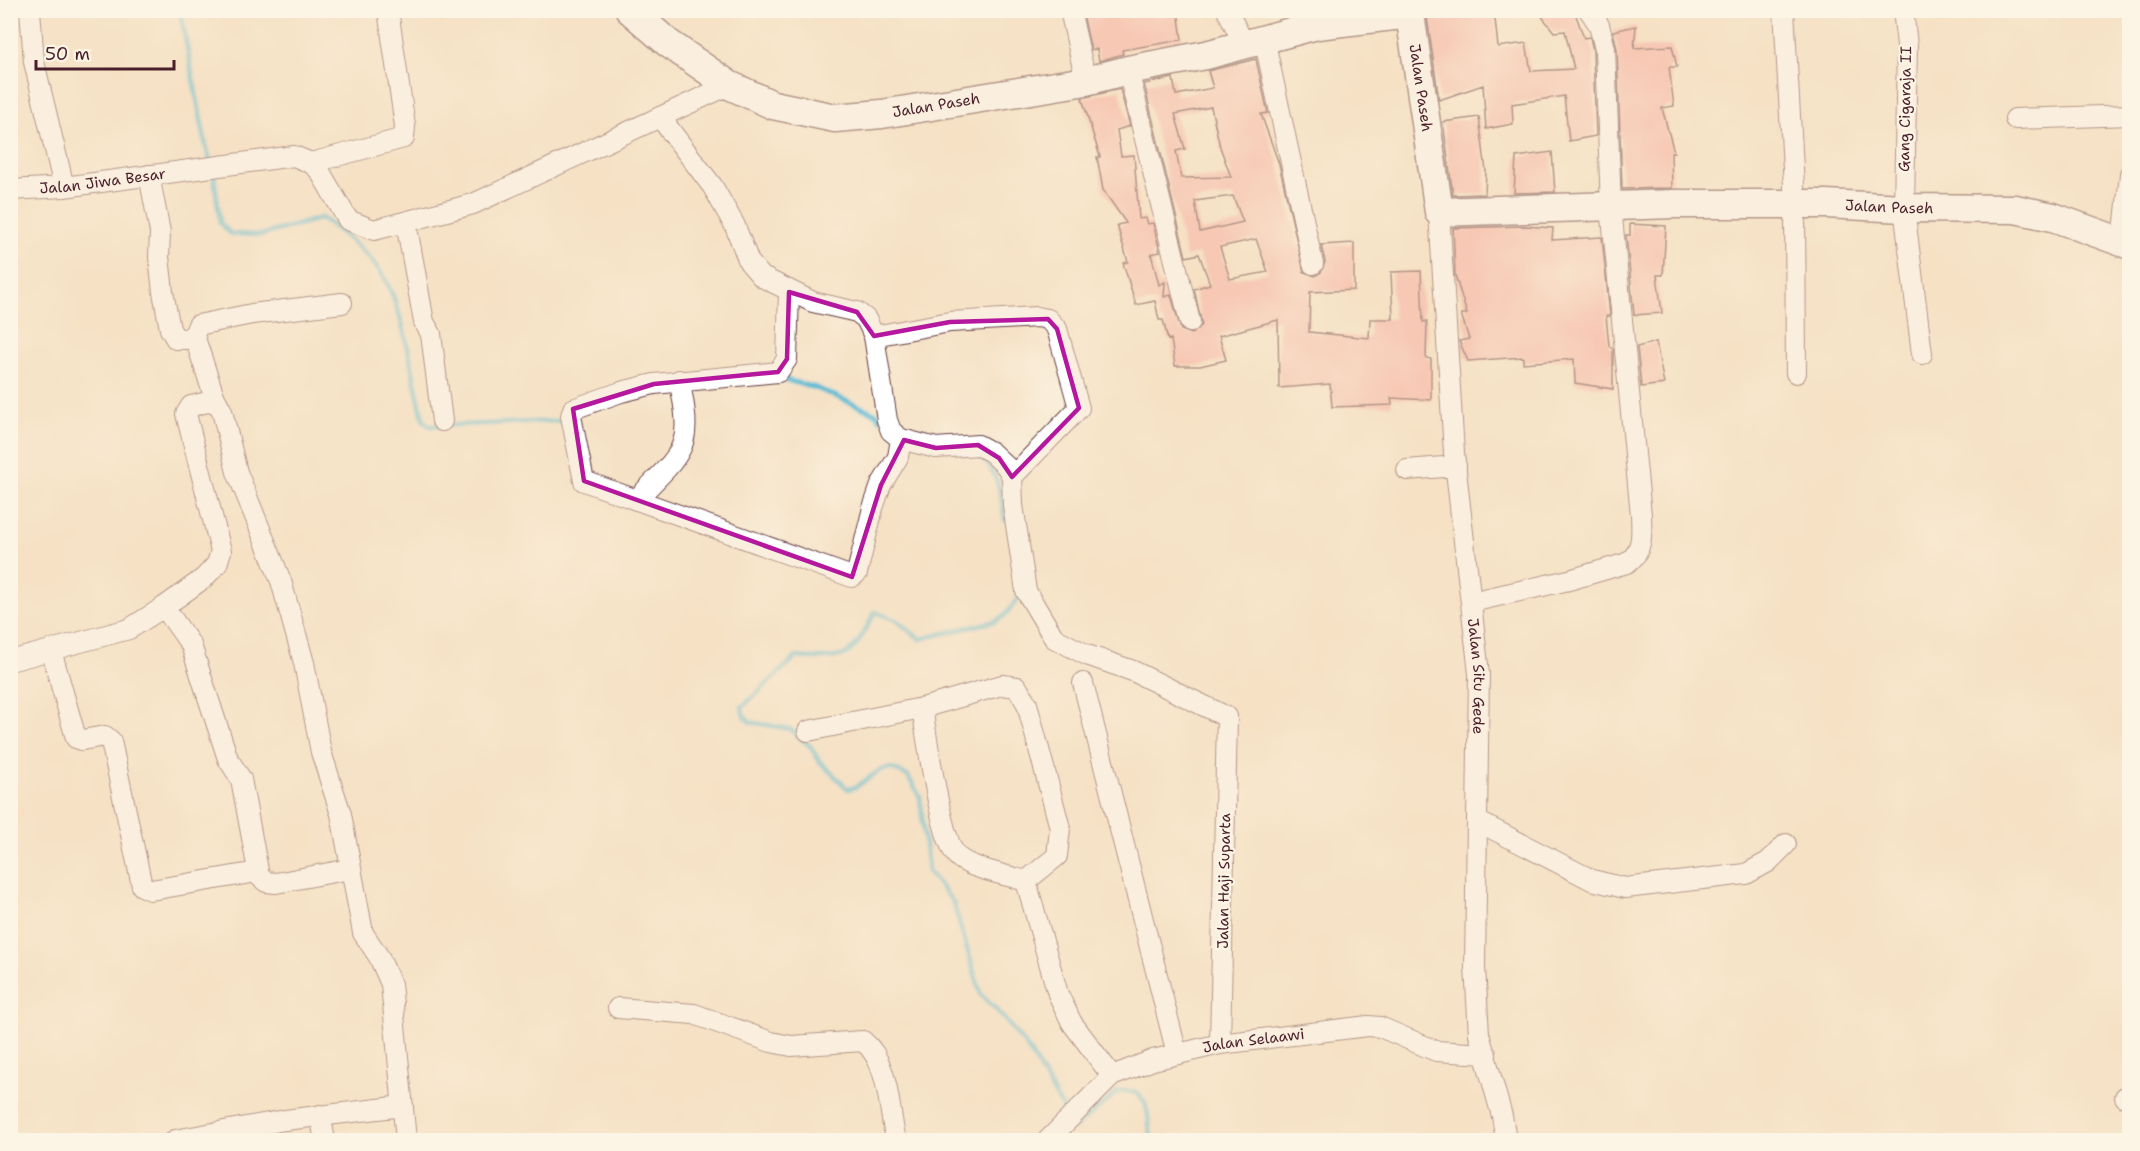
<svg xmlns="http://www.w3.org/2000/svg" width="2140" height="1151" font-family="'Shantell Sans',sans-serif">
<style>
.lines{fill:none;stroke-linecap:round;stroke-linejoin:round}
.stream{stroke:#55bad4;stroke-width:5}
.building{fill:#f8a89f;fill-rule:evenodd}
.street-casing{stroke:#643c42;stroke-width:22}
.secondary-casing{stroke:#643c42;stroke-width:31}
.street{stroke:#fff;stroke-width:20}
.secondary{stroke:#fff;stroke-width:28}
.marked{fill:none;stroke:#b5179e;stroke-width:4.5;stroke-linejoin:round}
.labels{text-anchor:middle;dominant-baseline:central;stroke-width:4.5;stroke-linejoin:round;paint-order:stroke}
.street-label{font-size:15px;fill:#4a1f2b;stroke:#fcf5e5}
</style>
<rect width="100%" height="100%" fill="#fcf5e5"/>
<filter id="ink" filterUnits="userSpaceOnUse"><feTurbulence type="fractalNoise" baseFrequency=".0167" numOctaves="2"/><feDisplacementMap in="SourceGraphic" scale="12" xChannelSelector="R" yChannelSelector="G"/><feConvolveMatrix kernelMatrix="1 2 1 2 8 2 1 2 1" color-interpolation-filters="sRGB"/></filter>
<filter id="wash" filterUnits="userSpaceOnUse"><feTurbulence type="fractalNoise" baseFrequency=".008" numOctaves="4" result="noise"/><feDisplacementMap in="SourceGraphic" scale="24" xChannelSelector="R" yChannelSelector="G"/><feGaussianBlur stdDeviation="1.35" result="paint"/><feColorMatrix in="noise" values="0 0 0 0 0 0 0 0 0 0 0 0 0 0 0 0 0 1.4 0 .05"/><feComposite in="paint" operator="in"/></filter>
<g filter="url(#wash)">
<rect width="100%" height="100%" fill="#f5e1c5"/>
<g class="lines">
<path class="stream" d="M180,10l26,136 8,29 6,48 11,11 30,1 61,-17c25,19 54,40 67,69 19,42 23,91 35,134l6,5 128,-5 11,1
M779,378l37,10 61,26 3,5
M975,454c23,12 27,43 30,66
M1018,591l1,7 -14,17 -9,6 -76,18 -24,-19 -21,-8c-25,47 -24,48 -79,45l-54,50 1,7 7,8 40,7 20,17 10,16 28,27 8,-2 24,-17 11,-2 17,8 12,21 8,74 25,31 28,93 16,15 30,37 39,67
M1070,1122l4,6 45,-37c33,-4 28,26 32,49"/>
</g>
<g id="blocks">
<path class="building" d="M1082,10h96l4,30 -60,10 1,4 -24,7 -2,-12 -6,1z
M1426,10h68l4,37 28,-4 5,28 43,-2 -9,-38 -11,1 -17,-22h37l10,28 6,-1 3,14 3,85 -27,5 -5,-45 -52,8 1,20 -27,5 -3,-44 -44,15z
M1636,26l-2,22 38,-2 5,21h-8l5,39 -12,2 12,44h-3l1,36 -50,1 -5,-140 -4,-18z
M1256,59l12,54 -7,1 18,50 25,108 11,4 6,-4 4,-10 -4,-17 33,-2v47l-44,2 -1,40 60,6 1,-19h23l-2,-47 30,-1 2,51 4,-1 -1,37 5,1v41l-40,-2 1,7 -60,2 -2,-23 -51,4 -1,-68 -59,16 7,24 -26,6h-25l-4,-27 -3,1 -5,-20h-4l-4,-19 -19,4 -13,-42 5,-1 -11,-37 9,-2 -23,-33 -6,-33h3l-18,-59 38,-9 10,37 -13,4 4,26 13,-1 5,64 6,-1 2,6 6,-1 7,29 -9,2 8,31 6,-3 -1,15 7,-2 10,35 11,4 10,-9 -8,-36 16,-5 -11,-30 -13,3 -42,-173 29,-6 3,17 37,-7 -5,-17zM1211,107l9,40 11,30 -50,1 -5,-27 9,-2 -10,-35zM1233,196l10,26 -43,10 -5,-31zM1256,239l12,33 -38,7 -10,-32z
M1479,117l7,54 -1,23 -32,1 -10,-73z
M1552,152l3,40 -41,1 2,-36z
M1630,224l36,2 -3,49h-6l5,38 -28,2 -8,-80h4z
M1525,226l28,2 -1,12 50,-3 8,79h-4l3,30 4,3v40l-38,-6 -1,-24 -51,4v-6l-55,4 -9,-20 10,-2 -8,-25h6l-12,-39 -2,-47z
M1656,342l8,42 -23,3 -4,-40z"/>
</g>
</g>
<g filter="url(#ink)">
<use href="#blocks" fill-opacity="0" stroke="#643c42" stroke-width="1.5"/>
<g class="lines">
<g class="street-casing">
<g id="street">
<path d="M30,10l4,52 30,125"/>
<path d="M1070,10l16,71"/>
<path d="M1227,10l17,34"/>
<path d="M1784,10l11,194 1,169"/>
<path d="M1903,10l4,35 -3,163 18,146"/>
<path d="M1264,38l49,226"/>
<path d="M1128,70l62,252"/>
<path d="M660,117l53,70 22,39 14,36 13,15 51,25 44,10 9,7 8,17"/>
<path d="M2015,119l115,-4"/>
<path d="M311,163l93,-25 1,-12 -17,-116"/>
<path d="M149,175l11,57 -1,25 4,35 7,37 6,10h10l8,-4"/>
<path id="s1" d="M10,190l54,-3 230,-31 17,7 8,7 29,50 26,10 99,-26 256,-119"/>
<path id="s2" d="M1439,212l15,241 25,221 -4,293 4,67 23,82 4,24"/>
<path d="M406,222l18,100 7,12 11,87"/>
<path d="M2123,242l7,-68"/>
<path d="M789,292l-2,67 -9,13 -124,12 -33,8 -48,17 -2,7 13,65 268,96 5,-4 16,-65 8,-23 17,-28 3,-18"/>
<path d="M214,396l8,15 15,61 44,109 23,82 17,89 20,62 22,119 16,24 12,27 15,156"/>
<path d="M1407,470l49,-4"/>
<path d="M1012,477l67,-69 -22,-79 -9,-10 -11,-2 -87,5 -76,14 13,84 4,11 10,8 35,9 42,-3 13,7 16,15 5,10 1,28 13,86 28,47 33,17 46,16 94,46 -7,327"/>
<path d="M636,500c46,-48 59,-50 43,-120"/>
<path d="M1471,602l98,-22 58,-17c16,-11 15,-29 14,-48l-30,-308 -6,-158 -6,-24 -10,-15"/>
<path d="M164,607l27,38 37,114 13,20 18,97 7,6 10,1 74,-14"/>
<path d="M51,650l25,88 6,2 23,-4 6,5 31,145 9,4 106,-18"/>
<path d="M10,661l119,-32 35,-22 40,-29 13,-14 4,-13 -35,-137 5,-8 21,-5 2,-5 -20,-61 4,-10 54,-11 90,-11"/>
<path d="M1083,683l94,371"/>
<path d="M922,708c5,28 18,131 35,148 12,13 51,19 69,25l32,113 14,29 40,53"/>
<path d="M808,731l114,-23 80,-23 15,2 10,17 33,124 -3,28 -31,25"/>
<path d="M1477,821l115,59 33,8 121,-14 22,-12 18,-18"/>
<path d="M618,1008l76,6 77,28 20,4 72,-5c27,22 25,68 33,99"/>
<path d="M2125,1097h5"/>
<path d="M320,1115l5,25"/>
<path d="M175,1140l110,-20 118,-14"/>
<path id="s3" d="M1048,1140l64,-64 41,-16 67,-16 148,-18 12,1 56,24 50,3"/>
</g>
</g>
<g class="secondary-casing">
<g id="secondary">
<path id="s4" d="M630,10l38,33 61,42 44,20 62,13 47,-4 204,-33 42,-11 78,-15 111,-30 93,-11 29,198 235,-8h152l78,4 111,1 38,8 77,28"/>
</g>
</g>
<use href="#street" class="street"/>
<use href="#secondary" class="secondary"/>
</g>
</g>
<path d="M0 0H2140V1151H0ZM789,292l68,20 17,24 76,-14 98,-3 9,10 22,79 -67,69 -13,-19 -21,-13 -42,3 -32,-8 -23,45 -29,92 -268,-96 -11,-72 81,-25 124,-12 9,-13z" fill="#f5e1c5" fill-opacity=".55" fill-rule="evenodd"/>
<path class="marked" d="M789,292l68,20 17,24 76,-14 98,-3 9,10 22,79 -67,69 -13,-19 -21,-13 -42,3 -32,-8 -23,45 -29,92 -268,-96 -11,-72 81,-25 124,-12 9,-13z"/>
<g class="labels">
<g class="street-label">
<text stroke="none"><textPath href="#s4" startOffset="896">Jalan Paseh</textPath></text>
<text stroke="none"><textPath href="#s4" startOffset="338">Jalan Paseh</textPath></text>
<text transform="translate(1905 109) rotate(-89)">Gang Cigaraja II</text>
<text stroke="none"><textPath href="#s1" startOffset="93">Jalan Jiwa Besar</textPath></text>
<text stroke="none"><textPath href="#s4" startOffset="1472">Jalan Paseh</textPath></text>
<text stroke="none"><textPath href="#s2" startOffset="466">Jalan Situ Gede</textPath></text>
<text transform="translate(1224 881) rotate(-89)">Jalan Haji Suparta</text>
<text stroke="none"><textPath href="#s3" startOffset="237">Jalan Selaawi</textPath></text>
</g>
</g>
<rect width="2140" height="1151" fill="none" stroke="#fcf5e5" stroke-width="36"/>
<path d="M36 60v9h138v-9" fill="none" stroke="#4a1f2b" stroke-width="3"/>
<text x="45" y="60" font-size="18" fill="#4a1f2b" stroke="#fcf5e5" stroke-width="4.5" paint-order="stroke">50 m</text>
</svg>
